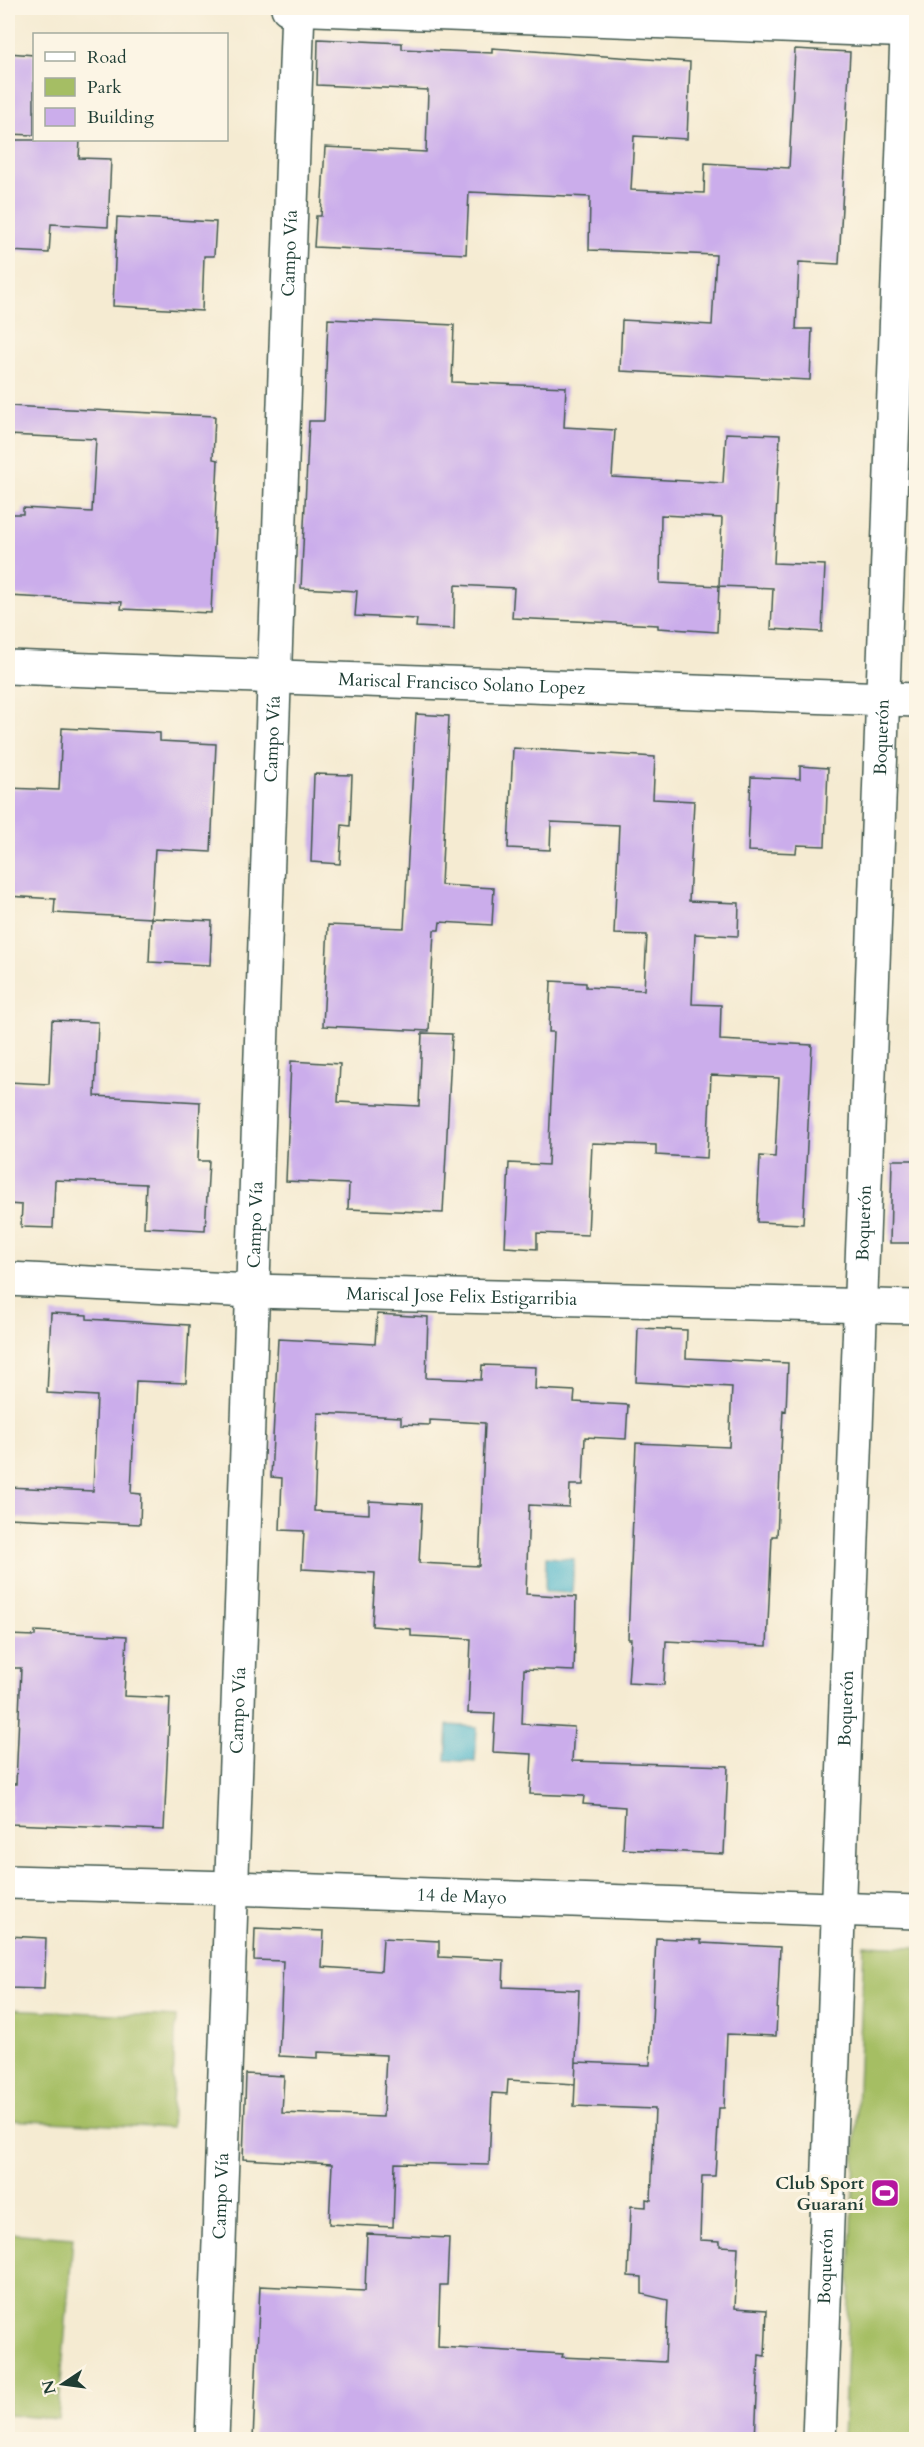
<svg xmlns="http://www.w3.org/2000/svg" width="924" height="2447" font-family="Cardo,serif">
<style>
.green{fill:#a5be64;stroke:#627e4c;stroke-width:1.5}
.water{fill:#4db5cb;stroke:#367980;stroke-width:1.5}
.building{fill:#cbadeb;fill-rule:evenodd}
.lines{fill:none;stroke-linecap:round;stroke-linejoin:round}
.minor-casing{stroke:#3f574c;stroke-width:36}
.tertiary-casing{stroke:#3f574c;stroke-width:36}
.minor{stroke:#fff;stroke-width:33}
.tertiary{stroke:#fff;stroke-width:33}
.labels{text-anchor:middle;dominant-baseline:central;stroke-width:6;stroke-linejoin:round;paint-order:stroke}
.street-label{font-size:18px;fill:#1f3d34;stroke:#fcf5e5}
.poi-label{font-size:18px;font-weight:bold;fill:#1f3d34;stroke:#fcf5e5;text-anchor:end}
</style>
<rect width="100%" height="100%" fill="#fcf5e5"/>
<filter id="ink" filterUnits="userSpaceOnUse"><feTurbulence type="fractalNoise" baseFrequency=".0167" numOctaves="2"/><feDisplacementMap in="SourceGraphic" scale="12" xChannelSelector="R" yChannelSelector="G"/><feConvolveMatrix kernelMatrix="1 2 1 2 8 2 1 2 1" color-interpolation-filters="sRGB"/></filter>
<filter id="wash" filterUnits="userSpaceOnUse"><feTurbulence type="fractalNoise" baseFrequency=".008" numOctaves="4" result="noise"/><feDisplacementMap in="SourceGraphic" scale="24" xChannelSelector="R" yChannelSelector="G"/><feGaussianBlur stdDeviation="1.35" result="paint"/><feColorMatrix in="noise" values="0 0 0 0 0 0 0 0 0 0 0 0 0 0 0 0 0 1.4 0 .05"/><feComposite in="paint" operator="in"/></filter>
<g filter="url(#wash)">
<rect width="100%" height="100%" fill="#f5ebd2"/>
<path class="green" d="M864,1945l52,2v492h-73z
M8,2009l168,8 -5,111 -163,-8z
M8,2233l65,5 -15,181 -50,-4z"/>
<path class="water" d="M546,1557l28,2 -2,34 -27,-1z
M448,1725l29,2 -2,35 -29,-2z"/>
<g id="blocks">
<path class="building" d="M318,39l84,4v6l90,4v-5l198,14 -3,77 -53,-3 -3,54 73,3 1,-30 84,5 6,-119 55,3 -11,212 -40,-2 -3,67h16l-2,51 -190,-9 2,-51 90,5 4,-70 -127,-5 1,-53 -121,-5 -3,62 -152,-7 2,-31h5l4,-69 101,5 2,-62 -111,-5z
M8,53l26,2v80l-26,-1z
M10,140h70l-1,18 32,1 -3,68 -57,-3 -2,29 -41,-2z
M117,217l99,5 -2,34h-10l-2,55 -89,-5z
M328,319l126,6 -2,57 114,5 -2,40 51,3 -3,47 111,6 3,-50 54,2 -6,128 51,2 -3,67 -51,-3 2,-41 -54,-2 -2,46 -59,-4v-3l-146,-7 2,-30 -59,-3 -1,44 -38,-2 1,-8 -62,-3 2,-25 -56,-3 8,-167h15zM661,515l61,3 -3,68 -59,-3z
M8,406l207,10 -2,43 5,1 -7,153 -90,-4 1,-7 -114,-6v-82h15v-6l69,4 4,-73 -88,-4z
M416,714l33,2 -8,169 53,3 -2,37 -52,-3 -1,8h-5l-5,101 -106,-5 5,-101 76,3z
M62,728l98,5v8l56,3 -5,108 -56,-3 -4,69 -97,-5 1,-14 -47,-3v-108l51,2z
M513,748l142,9 -2,42 41,2 -5,100 50,2 -1,33 -43,-2 -3,70 29,1 -1,35 92,5 -9,179 -46,-2 3,-66 15,1 4,-79 -68,-3 -4,83 -51,-3v-10l-64,-2 -4,92 -51,-2v16l-32,-2 4,-84 39,2 6,-133h-5l2,-51 35,2v4l58,3 3,-55 -33,-1 5,-109 -68,-3 -1,28 -42,-2z
M800,766l28,2 -3,78 -28,-1 -1,8 -48,-2 3,-74 49,2z
M314,774l38,1 -2,51 -8,-1 -2,39 -29,-2z
M151,918l61,3 -2,44 -61,-3z
M52,1020l46,2 -3,74 105,6 -2,59h11l-4,69 -61,-3 2,-43 -91,-4 -2,48 -32,-1 1,-22 -14,-1v-122l41,2z
M422,1033l30,1 -9,179 -95,-4 1,-25 -63,-3 5,-120 49,3 -2,38 81,4z
M892,1160h24v83h-26z
M51,1313l36,2v4l102,6 -3,58 -50,-2 -5,112 10,1 -1,30 -132,-6v-31l85,4 4,-95 -50,-3z
M377,1314l51,3 -2,61 55,2 1,-15 54,2 -1,22 40,2 -1,11 54,3 -2,34 -41,-2 -2,48h-13l-1,22 -40,-2 -3,89 50,3 -1,44 -1,30 -50,-2 -2,55 52,3 -2,34 156,5 -4,88 -101,-5 2,-42 -42,-3 1,-8 -54,-2 2,-40 -39,-2 2,-38 -27,-1 3,-74 -60,-3v-7l-39,-3 3,-53 -73,-4 2,-38 -24,-1 2,-52 -11,-1 7,-138 97,5zM318,1413l83,4v7l29,1v-5l55,3 -6,143 -60,-3 3,-59 -53,-3v13l-55,-3z
M638,1328l49,2 -1,28 102,5 -2,48 -3,-1 -6,126h-5l-5,110 -101,-5 -2,44 -36,-2 3,-44h-3l8,-196 93,4 3,-60 -96,-5z
M35,1631l92,5 -3,60 46,2 -6,132 -154,-6 2,-40h4l5,-116h-13v-33l27,1z
M255,1928l69,3 -2,36 59,4 2,-33 56,3v16l65,3 -1,27 76,3 -4,94 -67,-4 -1,14 -15,-1 -3,72 -94,-2 -2,64 -64,-3 3,-60 -89,-5 3,-85 38,2 -2,37 101,4 3,-62 -68,-3v6l-39,-2 4,-95 -29,-1z
M8,1936l38,2 -2,51 -36,-1z
M656,1938l45,2v3l79,4 -4,89 -49,-2 -3,74h-5l-4,68h-13l-2,64 20,1v5l18,1 -3,61 32,2 -2,46 -6,-1 -4,84h-502l7,-153 105,5 2,-57 82,4 -2,47h-7l-2,62 125,7 -1,3 103,5 3,-62 -26,-6v-17l-14,-1 3,-70 15,1v-8l5,1 4,-91 -81,-3 2,-44 74,3z"/>
</g>
</g>
<g filter="url(#ink)">
<use href="#blocks" fill-opacity="0" stroke="#3f574c" stroke-width="1.5"/>
<g class="lines">
<g class="minor-casing">
<g id="minor">
<path d="M288,8l628,23"/>
<path id="s1" d="M8,1279l244,12 664,16"/>
<path id="s2" d="M8,1882l223,6 685,24"/>
<path id="s3" d="M212,2440l86,-2432"/>
<path id="s4" d="M819,2440l89,-2432"/>
</g>
</g>
<g class="tertiary-casing">
<g id="tertiary">
<path id="s5" d="M8,667l908,33"/>
</g>
</g>
<use href="#minor" class="minor"/>
<use href="#tertiary" class="tertiary"/>
</g>
</g>
<defs>
<g id="stadium-square" transform="scale(1.5)"><rect x="-9" y="-9" width="18" height="18" rx="4" fill="#b5179e" stroke="#fcf5e5"/><path d="M0-5a6.5 5 0 1 0 0 10a6.5 5 0 1 0 0-10ZM-3.5-1.8h7v3.6h-7Z" fill="#fff"/></g>
</defs>
<g fill-rule="evenodd">
<use href="#stadium-square" x="885" y="2193"/>
</g>
<g class="labels">
<g class="street-label">
<text stroke="none"><textPath href="#s3" startOffset="2188">Campo Vía</textPath></text>
<text stroke="none"><textPath href="#s5" startOffset="454">Mariscal Francisco Solano Lopez</textPath></text>
<text stroke="none"><textPath href="#s3" startOffset="1702">Campo Vía</textPath></text>
<text stroke="none"><textPath href="#s4" startOffset="1704">Boquerón</textPath></text>
<text stroke="none"><textPath href="#s3" startOffset="1216">Campo Vía</textPath></text>
<text stroke="none"><textPath href="#s4" startOffset="1218">Boquerón</textPath></text>
<text stroke="none"><textPath href="#s1" startOffset="454">Mariscal Jose Felix Estigarribia</textPath></text>
<text stroke="none"><textPath href="#s3" startOffset="730">Campo Vía</textPath></text>
<text stroke="none"><textPath href="#s4" startOffset="732">Boquerón</textPath></text>
<text stroke="none"><textPath href="#s2" startOffset="454">14 de Mayo</textPath></text>
<text stroke="none"><textPath href="#s3" startOffset="244">Campo Vía</textPath></text>
<text stroke="none"><textPath href="#s4" startOffset="174">Boquerón</textPath></text>
</g>
<g class="poi-label">
<text x="864" y="2183">Club Sport<tspan x="864" dy="21">Guaraní</tspan></text>
</g>
</g>
<rect width="924" height="2447" fill="none" stroke="#fcf5e5" stroke-width="30"/>
<rect x="33" y="33" width="195" height="108" fill="#fcf5e5" stroke="#a4ab9e" stroke-width="1.5"/>
<rect x="45" y="52" width="30" height="9" fill="#ffffff" stroke="#a4ab9e" stroke-width="1.5"/>
<text x="87" y="63" font-size="18" fill="#1f3d34">Road</text>
<rect x="45" y="78" width="30" height="18" fill="#a5be64" stroke="#a4ab9e" stroke-width="1.5"/>
<text x="87" y="93" font-size="18" fill="#1f3d34">Park</text>
<rect x="45" y="108" width="30" height="18" fill="#cbadeb" stroke="#a4ab9e" stroke-width="1.5"/>
<text x="87" y="123" font-size="18" fill="#1f3d34">Building</text>
<g transform="translate(63 2384) rotate(257)" stroke="#fcf5e5" stroke-width="4.5" paint-order="stroke">
<path d="M0-4.5L10 22L0 15L-10 22Z" fill="#1f3d34"/>
<text y="-9" font-size="16" font-weight="bold" text-anchor="middle" fill="#1f3d34">N</text>
</g>
</svg>
